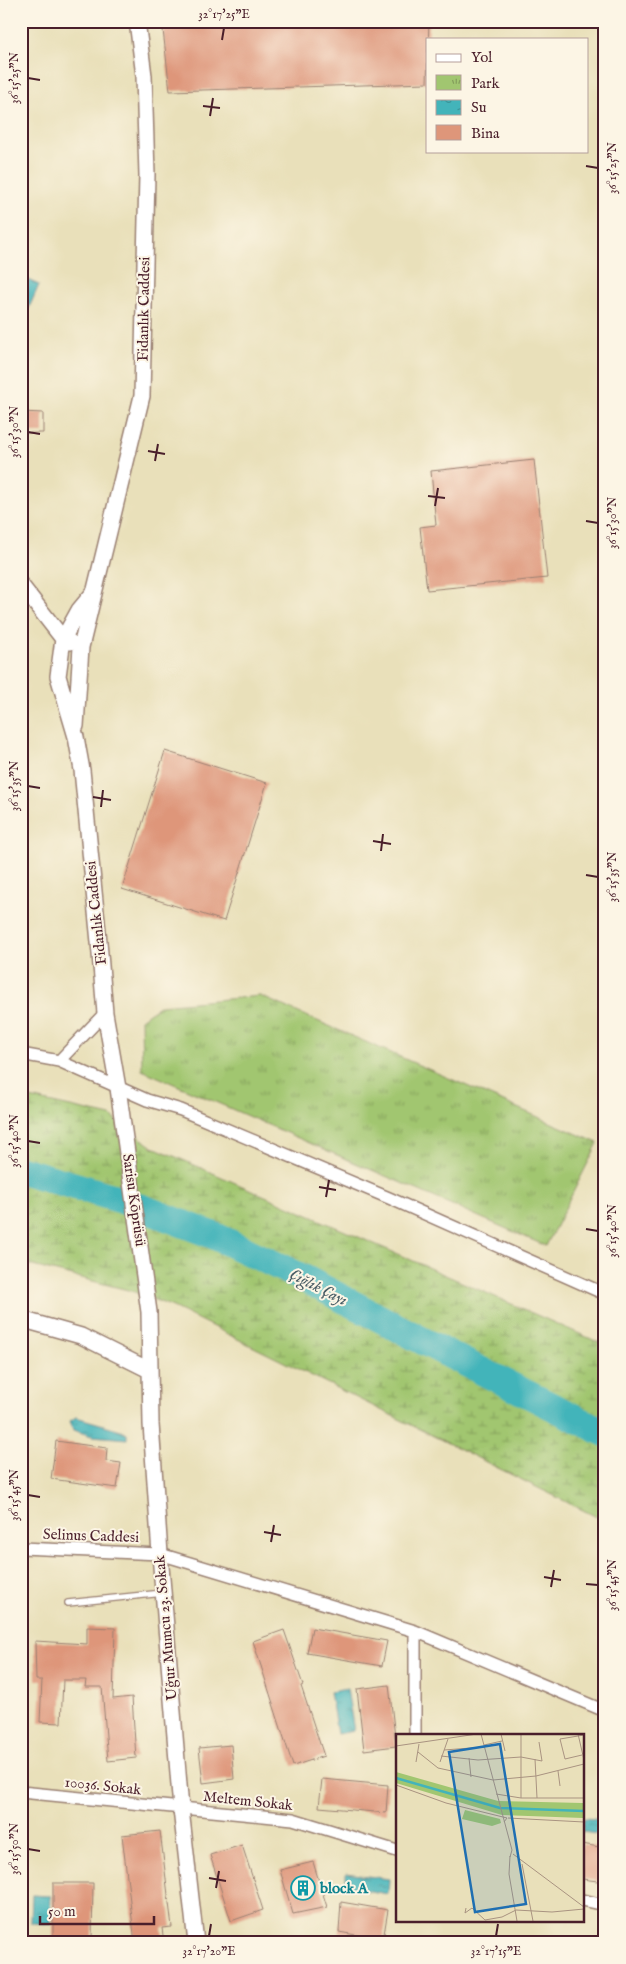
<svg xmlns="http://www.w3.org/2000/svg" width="626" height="1964" font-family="'IM FELL English',serif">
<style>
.wetland{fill:url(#wetland-marsh);stroke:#76724e}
.park{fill:url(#park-tufts);stroke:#76724e}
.water{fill:url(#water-ripples);stroke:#466a72}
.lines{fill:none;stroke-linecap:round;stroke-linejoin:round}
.river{stroke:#43b4ba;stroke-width:28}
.building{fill:#de967a}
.service-casing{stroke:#9a8072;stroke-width:8}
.minor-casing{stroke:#9a8072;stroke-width:14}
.tertiary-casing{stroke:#9a8072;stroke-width:18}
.service{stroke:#fff;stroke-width:5.5}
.minor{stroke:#fff;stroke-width:11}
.tertiary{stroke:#fff;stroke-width:15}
.ticks{fill:none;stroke:#4a1f2b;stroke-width:2}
.labels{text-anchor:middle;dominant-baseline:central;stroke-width:4;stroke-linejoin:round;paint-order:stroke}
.street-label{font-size:15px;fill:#4a1f2b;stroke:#fcf5e5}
.culture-label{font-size:15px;font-weight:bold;fill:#0d838f;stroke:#fcf5e5;text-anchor:start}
.water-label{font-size:16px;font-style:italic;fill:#475b64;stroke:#fcf5e5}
.inset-river{fill:none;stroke:#43b4ba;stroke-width:2.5}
.inset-road{fill:none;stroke:#a99381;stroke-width:1}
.view{fill:#1f6fb2;fill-opacity:0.15;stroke:#1f6fb2;stroke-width:2.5}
.inset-edge{fill:none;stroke:#4a1f2b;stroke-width:2.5}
.neatline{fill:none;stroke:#4a1f2b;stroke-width:2}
.ticks-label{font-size:12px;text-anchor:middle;fill:#4a1f2b}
</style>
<defs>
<pattern id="wetland-marsh" width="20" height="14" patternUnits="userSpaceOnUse" patternTransform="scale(1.25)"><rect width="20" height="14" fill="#a1c670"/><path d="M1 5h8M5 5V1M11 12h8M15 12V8" fill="none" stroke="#85a05c"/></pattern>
<pattern id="park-tufts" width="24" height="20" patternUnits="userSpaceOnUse" patternTransform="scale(1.25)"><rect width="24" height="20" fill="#a1c670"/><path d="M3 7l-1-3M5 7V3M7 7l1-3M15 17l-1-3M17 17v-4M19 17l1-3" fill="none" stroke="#85a05c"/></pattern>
<pattern id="water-ripples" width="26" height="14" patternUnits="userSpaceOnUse" patternTransform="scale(1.25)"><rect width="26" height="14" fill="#43b4ba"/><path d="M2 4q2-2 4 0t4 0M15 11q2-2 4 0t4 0" fill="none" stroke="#3a9297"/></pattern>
</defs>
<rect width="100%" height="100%" fill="#fcf5e5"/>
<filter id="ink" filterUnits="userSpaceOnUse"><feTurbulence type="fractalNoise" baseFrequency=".02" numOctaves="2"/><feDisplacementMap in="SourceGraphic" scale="10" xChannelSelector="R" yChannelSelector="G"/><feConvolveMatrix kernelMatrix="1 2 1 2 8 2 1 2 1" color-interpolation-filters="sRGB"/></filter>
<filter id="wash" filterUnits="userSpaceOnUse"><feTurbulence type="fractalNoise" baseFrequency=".0096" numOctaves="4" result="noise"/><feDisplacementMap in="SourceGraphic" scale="20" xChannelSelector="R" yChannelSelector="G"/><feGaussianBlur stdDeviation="1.12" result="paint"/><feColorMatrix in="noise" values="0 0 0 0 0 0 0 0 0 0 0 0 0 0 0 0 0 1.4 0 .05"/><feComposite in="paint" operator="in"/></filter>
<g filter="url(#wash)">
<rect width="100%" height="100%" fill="#e9e0ba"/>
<path class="wetland" d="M21,1096l90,20 40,30 454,199v176l-432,-214 -41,-16 -111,-28z"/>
<path class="park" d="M260,996l338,147 -52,103 -404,-176 -1,-51 19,-14z"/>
<path class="water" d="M21,277l18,8 -18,41z
M76,1417l45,13 6,3v6l-35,-3 -19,-6 -3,-9z
M347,1689l7,42 -17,3 -7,-42z
M584,1818l21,2v15l-23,-3z
M346,1873l43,6 -1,15 -42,-7z
M32,1895l19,1 -1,28 -19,-1z"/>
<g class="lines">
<path class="river" d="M21,1170l98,29 96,37 92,44 139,73 159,80"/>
</g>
<g id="blocks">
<path class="building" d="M162,21h267l-2,62 -257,8z
M21,412l22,1v20h-22z
M534,460l13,118 -120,12 -7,-63 16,-2 -5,-54z
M165,751l102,32 -43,138 -102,-32z
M56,1441l51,7 -1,13 15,2 -4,25 -66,-9z
M87,1627l28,1 -2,71 19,-2 4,61 -28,3 -6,-74h-17l1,-7h-23l-2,43 -21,-1 2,-42h-6l-1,-39 52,3z
M312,1628l75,13 -5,25 -75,-13z
M284,1630l19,55 -2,1 23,70 -31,10 -40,-125z
M389,1685l7,61 -32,4 -7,-61z
M231,1745l3,34 -31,4 -4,-35z
M322,1779l66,6 -2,28 -67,-6z
M160,1831l12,96 -10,1 2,15h-29l-13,-108z
M582,1844l23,4v34l-23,-3z
M242,1845l21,65 -32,11 -21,-66z
M313,1862l14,45 -34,7 -13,-44z
M53,1883h40l-1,57 -39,-1z
M341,1902l47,8 -5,30 -44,-8z"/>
</g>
</g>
<g filter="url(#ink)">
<use href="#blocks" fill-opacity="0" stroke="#9a8072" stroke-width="1"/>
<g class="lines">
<g class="service-casing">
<path id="service" d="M68,1603l95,-10"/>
</g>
<g class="minor-casing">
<path id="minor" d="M105,1013l-46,48 88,39 34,10 208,88 216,96
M21,1054l38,7
M21,1548l139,6 255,77 190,80
M415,1735v-104
M21,1792l272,27 104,32
M582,1900l23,5"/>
</g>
<g class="tertiary-casing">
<path id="tertiary" d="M21,585l42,54 7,3
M94,592l-15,18 -16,29 -5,37 18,61 6,33 17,172 6,71 13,75 31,224 2,112 9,130 21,255 15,134
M76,726l5,-79 61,-251 5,-221 -3,-99 -7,-55
M21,1319l60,17 68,34"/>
</g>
<use href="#service" class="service"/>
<use href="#minor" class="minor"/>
<use href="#tertiary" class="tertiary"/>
</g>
</g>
<path class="ticks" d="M222,40l2,-12M28,78l12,2M203,106l17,2M210,116l3,-18M586,166l12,2M28,432l12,2M148,451l17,3M155,461l3,-17M428,496l17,2M435,506l3,-18M586,521l12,2M28,786l12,2M93,797l18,3M101,807l2,-17M373,841l18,3M381,851l2,-17M586,875l12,2M28,1141l12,2M319,1187l17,3M326,1197l3,-17M586,1229l12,2M28,1495l12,2M264,1532l17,3M271,1542l3,-17M544,1577l17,3M586,1584l12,1M551,1587l3,-17M28,1849l12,2M209,1878l17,3M216,1888l3,-17M209,1936l2,-12M496,1936l2,-12"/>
<defs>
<g id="building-ring" transform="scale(1.25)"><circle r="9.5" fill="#fcf5e5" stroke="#0f9aa8" stroke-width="1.5"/><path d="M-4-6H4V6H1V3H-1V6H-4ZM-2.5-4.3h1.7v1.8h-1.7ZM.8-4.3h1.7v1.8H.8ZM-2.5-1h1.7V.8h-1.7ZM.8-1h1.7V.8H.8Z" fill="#0f9aa8"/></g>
</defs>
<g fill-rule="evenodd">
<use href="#building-ring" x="303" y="1888"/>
</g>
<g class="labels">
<g class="street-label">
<text transform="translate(144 309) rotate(-89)">Fidanlık Caddesi</text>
<text transform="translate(96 913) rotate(-96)">Fidanlık Caddesi</text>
<text transform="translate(134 1200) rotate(82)">Sarisu Kōprüsü</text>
<text transform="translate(91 1536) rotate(2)">Selinus Caddesi</text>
<text transform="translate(166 1628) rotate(-95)">Uğur Mumcu 23. Sokak</text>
<text transform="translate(103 1786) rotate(6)">10036. Sokak</text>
<text transform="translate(248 1801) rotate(6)">Meltem Sokak</text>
</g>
<g class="culture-label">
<text x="320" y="1888">block A</text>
</g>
<g class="water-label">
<text transform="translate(318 1288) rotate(27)">Çığlık Çayı</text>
</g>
</g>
<g transform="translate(396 1734)">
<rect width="188" height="188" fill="#e9e0ba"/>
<path d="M0,38l102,29 85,2v15l-81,-3 -106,-32z" fill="#a1c670"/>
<path d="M69,76l35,9 1,4 -9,3 -30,-7z" fill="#a1c670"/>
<path class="inset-river" d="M0,44l104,30 84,3"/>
<path class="inset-road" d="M85,0l31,116 -2,7M105,0l4,17M125,0v64M182,0l6,26M88,11l18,-4M0,12l81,-12M48,16l40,-3M22,18l20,16 55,12 43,-4 48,-12M186,21l-17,4 -5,-20 24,-4M45,22l37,4 43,-3 21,4 -3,-19M73,24l2,19M139,25l2,39M20,28l3,-18M44,28l8,-23M162,37l2,15M0,51l50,18 61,15 -3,4M100,60l25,4h63M112,84l76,4M117,120l71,53M114,122l-1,18 8,47M126,130l11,57M70,174l-1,5 7,-5 13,12 17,-3 14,-7 36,2 32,-3"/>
<path class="view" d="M104,10l26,160 -51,8 -26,-160z"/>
<rect width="188" height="188" class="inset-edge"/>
</g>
<rect width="626" height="1964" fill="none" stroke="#fcf5e5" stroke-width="55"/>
<rect x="426" y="38" width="162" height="115" fill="#fcf5e5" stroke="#b59f9b"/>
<rect x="436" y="54" width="25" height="8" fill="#ffffff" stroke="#b59f9b"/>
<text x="471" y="62" font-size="15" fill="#4a1f2b">Yol</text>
<rect x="436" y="75" width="25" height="15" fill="url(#park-tufts)" stroke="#b59f9b"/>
<text x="471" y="88" font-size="15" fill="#4a1f2b">Park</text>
<rect x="436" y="100" width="25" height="15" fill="url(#water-ripples)" stroke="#b59f9b"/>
<text x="471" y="112" font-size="15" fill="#4a1f2b">Su</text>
<rect x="436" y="125" width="25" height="15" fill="#de967a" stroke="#b59f9b"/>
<text x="471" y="138" font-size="15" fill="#4a1f2b">Bina</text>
<path d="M40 1916v8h114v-8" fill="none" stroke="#4a1f2b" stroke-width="2.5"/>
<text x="48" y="1916" font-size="15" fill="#4a1f2b" stroke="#fcf5e5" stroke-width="4" paint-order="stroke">50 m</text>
<rect x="28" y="28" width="570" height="1908" class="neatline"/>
<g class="ticks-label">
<text x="224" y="18">32°17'25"E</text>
<text transform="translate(14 78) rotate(-90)" y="4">36°15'25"N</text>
<text transform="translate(612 168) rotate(-90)" y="4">36°15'25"N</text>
<text transform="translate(14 432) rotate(-90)" y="4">36°15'30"N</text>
<text transform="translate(612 523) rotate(-90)" y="4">36°15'30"N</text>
<text transform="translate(14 786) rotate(-90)" y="4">36°15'35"N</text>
<text transform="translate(612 877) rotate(-90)" y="4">36°15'35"N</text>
<text transform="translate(14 1141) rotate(-90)" y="4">36°15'40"N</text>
<text transform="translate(612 1231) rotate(-90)" y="4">36°15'40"N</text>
<text transform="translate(14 1495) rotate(-90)" y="4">36°15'45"N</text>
<text transform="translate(612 1585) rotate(-90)" y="4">36°15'45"N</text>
<text transform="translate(14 1849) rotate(-90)" y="4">36°15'50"N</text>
<text x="209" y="1955">32°17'20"E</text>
<text x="496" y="1955">32°17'15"E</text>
</g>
</svg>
